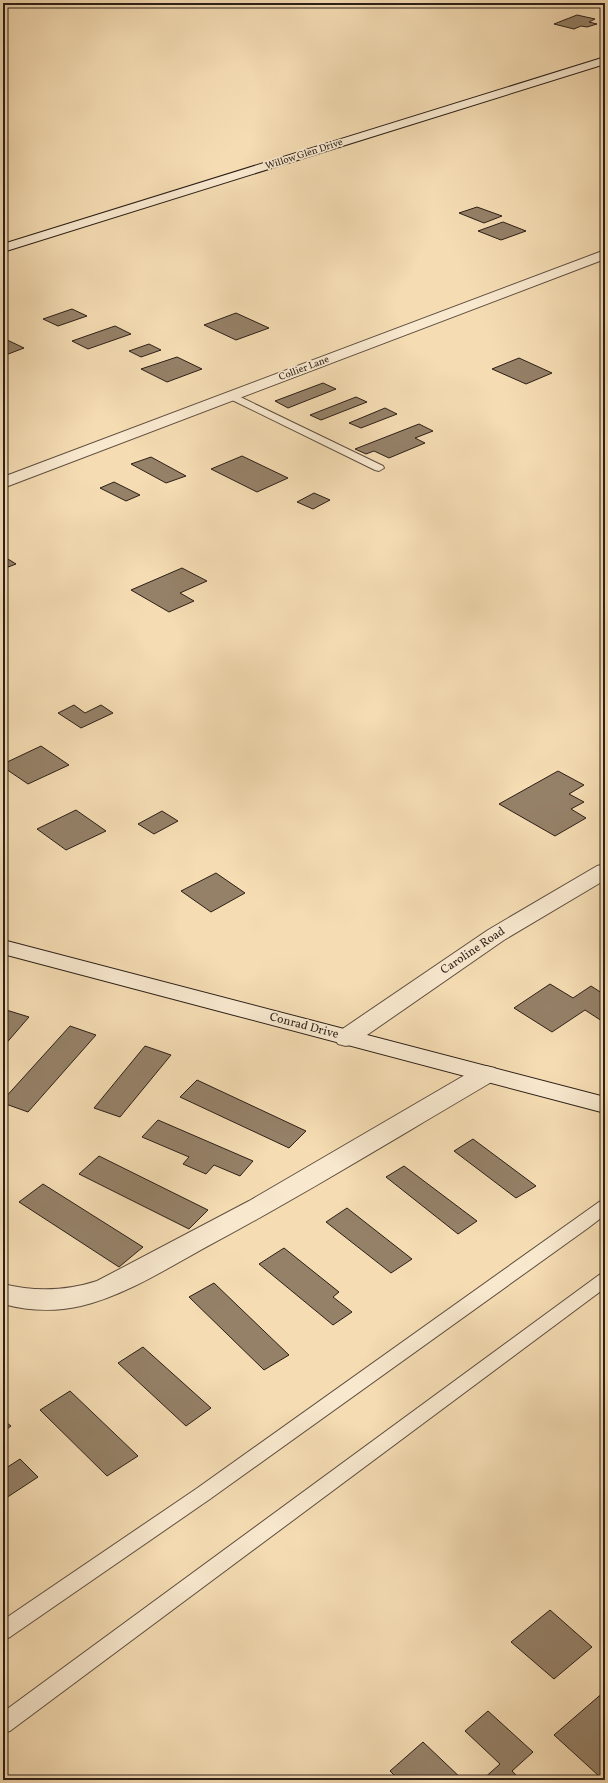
<svg xmlns="http://www.w3.org/2000/svg" width="608" height="1783" font-family="Vollkorn,serif">
<style>
.building{fill:#958168;stroke:#2c1f17}
.lines{fill:none;stroke-linecap:round;stroke-linejoin:round}
.lane-casing{stroke:#5e4e3e;stroke-width:2}
.street-casing{stroke:#5e4e3e;stroke-width:2}
.secondary-casing{stroke:#2c1f17;stroke-width:2}
.lane{fill:#f8e8ce;fill-rule:evenodd}
.street{fill:#f8e8ce;fill-rule:evenodd}
.secondary{fill:#f8e8ce;fill-rule:evenodd}
.labels{text-anchor:middle;dominant-baseline:central;stroke-width:3.5;stroke-linejoin:round;paint-order:stroke}
.far-street-label{font-size:10px;fill:#2c1f17;stroke:#f8e8ce}
.street-label{font-size:12px;fill:#2c1f17;stroke:#f8e8ce}
</style>
<rect width="100%" height="100%" fill="#f5dcb3"/>
<filter id="stains"><feTurbulence type="fractalNoise" baseFrequency=".005" numOctaves="4"/><feColorMatrix values="0 0 0 0 .2 0 0 0 0 .09 0 0 0 0 .02 0 0 0 .5 -.17"/></filter>
<radialGradient id="worn" r=".72"><stop offset=".6" stop-color="#630" stop-opacity="0"/><stop offset="1" stop-color="#630" stop-opacity=".3"/></radialGradient>
<path class="building" d="M577,15l18,4 -6,3 8,2 -10,3 -6,-1 -7,3 -20,-5z
M477,207l25,9 -18,7 -25,-10z
M503,222l23,9 -25,9 -23,-9z
M72,309l15,7 -29,10 -15,-7z
M236,313l33,15 -33,12 -32,-15z
M115,326l16,8 -43,15 -16,-8z
M3,339v-1l21,10 -21,8z
M149,344l12,6 -20,7 -12,-6z
M177,357l25,12 -35,13 -26,-13z
M519,358l33,15 -26,11 -34,-15z
M323,383l13,6 -48,19 -13,-7z
M356,397l11,5 -46,18 -11,-5z
M385,408l12,6 -36,14 -12,-5z
M419,424l14,7 -18,7 10,5 -36,15 -15,-7 -8,3 -11,-5z
M242,456l46,22 -31,14 -46,-23z
M151,457l35,19 -20,7 -35,-19z
M114,482l26,13 -14,6 -26,-13z
M314,493l16,7 -17,9 -16,-7z
M3,556l13,8 -13,5z
M182,568l25,13 -27,12 14,8 -25,11 -38,-22z
M74,705l11,8 16,-8 12,8 -32,15 -23,-15z
M41,746l28,19 -41,19 -25,-17v-3z
M558,771l26,14 -15,9 15,8 -13,7 15,9 -31,18 -56,-32z
M76,810l30,21 -40,19 -29,-21z
M162,811l16,10 -24,13 -16,-10z
M216,873l29,20 -34,19 -30,-21z
M550,984l23,14 18,-12 14,9v28l-20,-13 -33,22 -38,-24z
M3,1009l26,8 -26,30z
M70,1026l26,9 -68,77 -25,-9v-3z
M145,1046l26,9 -51,62 -26,-9z
M197,1080l109,51 -17,17 -109,-51z
M158,1120l95,41 -13,15 -26,-11 -8,9 -23,-10 6,-7 -47,-20z
M473,1139l63,47 -20,12 -62,-47z
M99,1156l109,54 -19,19 -110,-55z
M404,1166l73,55 -19,13 -72,-57z
M43,1184l100,63 -24,20 -100,-65z
M347,1208l65,51 -21,14 -65,-51z
M284,1248l55,44 -6,5 19,15 -19,13 -74,-61z
M214,1283l75,72 -25,15 -75,-73z
M143,1347l68,61 -25,18 -68,-63z
M70,1391l68,65 -31,20 -67,-66z
M3,1420l8,6 -8,6z
M20,1459l18,18 -35,23v-30z
M550,1610l42,37 -38,32 -43,-37z
M605,1691v79l-6,6 -45,-41z
M488,1711l45,41 -21,19 9,9h-39l18,-16 -35,-33z
M423,1742l40,38h-64l-9,-9z"/>
<g class="lines">
<g class="lane-casing">
<path id="lane" d="M232,393l151,73 1,2 -5,3 -4,-1 -147,-72 -1,-2 1,-2z
M605,1200v15l-17,13 -378,271 -200,138 -7,3v-20l193,-131 403,-287z
M605,1273v15l-595,443 -7,2v-21l596,-437z"/>
</g>
<g class="street-casing">
<path id="street" d="M605,250v9l-602,229v-11z
M605,864v16l-101,60 -150,104 -8,2 -8,-2 -4,-6 4,-6 150,-102 109,-64z
M486,1066l9,2 3,6 -3,6c-96,56 -191,115 -289,167 -40,22 -80,48 -125,59 -27,6 -52,5 -78,-2v-20c32,8 63,7 94,-3l152,-80 228,-133z"/>
</g>
<g class="secondary-casing">
<path id="secondary" d="M605,57v7l-602,188v-8z
M3,940l602,157v16l-602,-159z"/>
</g>
<use href="#lane" class="lane"/>
<use href="#street" class="street"/>
<use href="#secondary" class="secondary"/>
</g>
<g class="labels">
<g class="far-street-label">
<text transform="translate(304 154) rotate(-18)">Willow Glen Drive</text>
<text transform="translate(304 368) rotate(-21)">Collier Lane</text>
</g>
<g class="street-label">
<text transform="translate(473 951) rotate(-34)">Caroline Road</text>
<text transform="translate(304 1026) rotate(15)">Conrad Drive</text>
</g>
</g>
<rect width="608" height="1783" fill="none" stroke="#f5dcb3" stroke-width="16"/>
<rect x="4" y="4" width="600" height="1775" fill="none" stroke="#2c1f17" stroke-width="2"/>
<rect x="8" y="8" width="592" height="1767" fill="none" stroke="#2c1f17"/>
<rect width="100%" height="100%" filter="url(#stains)"/>
<rect width="100%" height="100%" fill="url(#worn)"/>
</svg>
